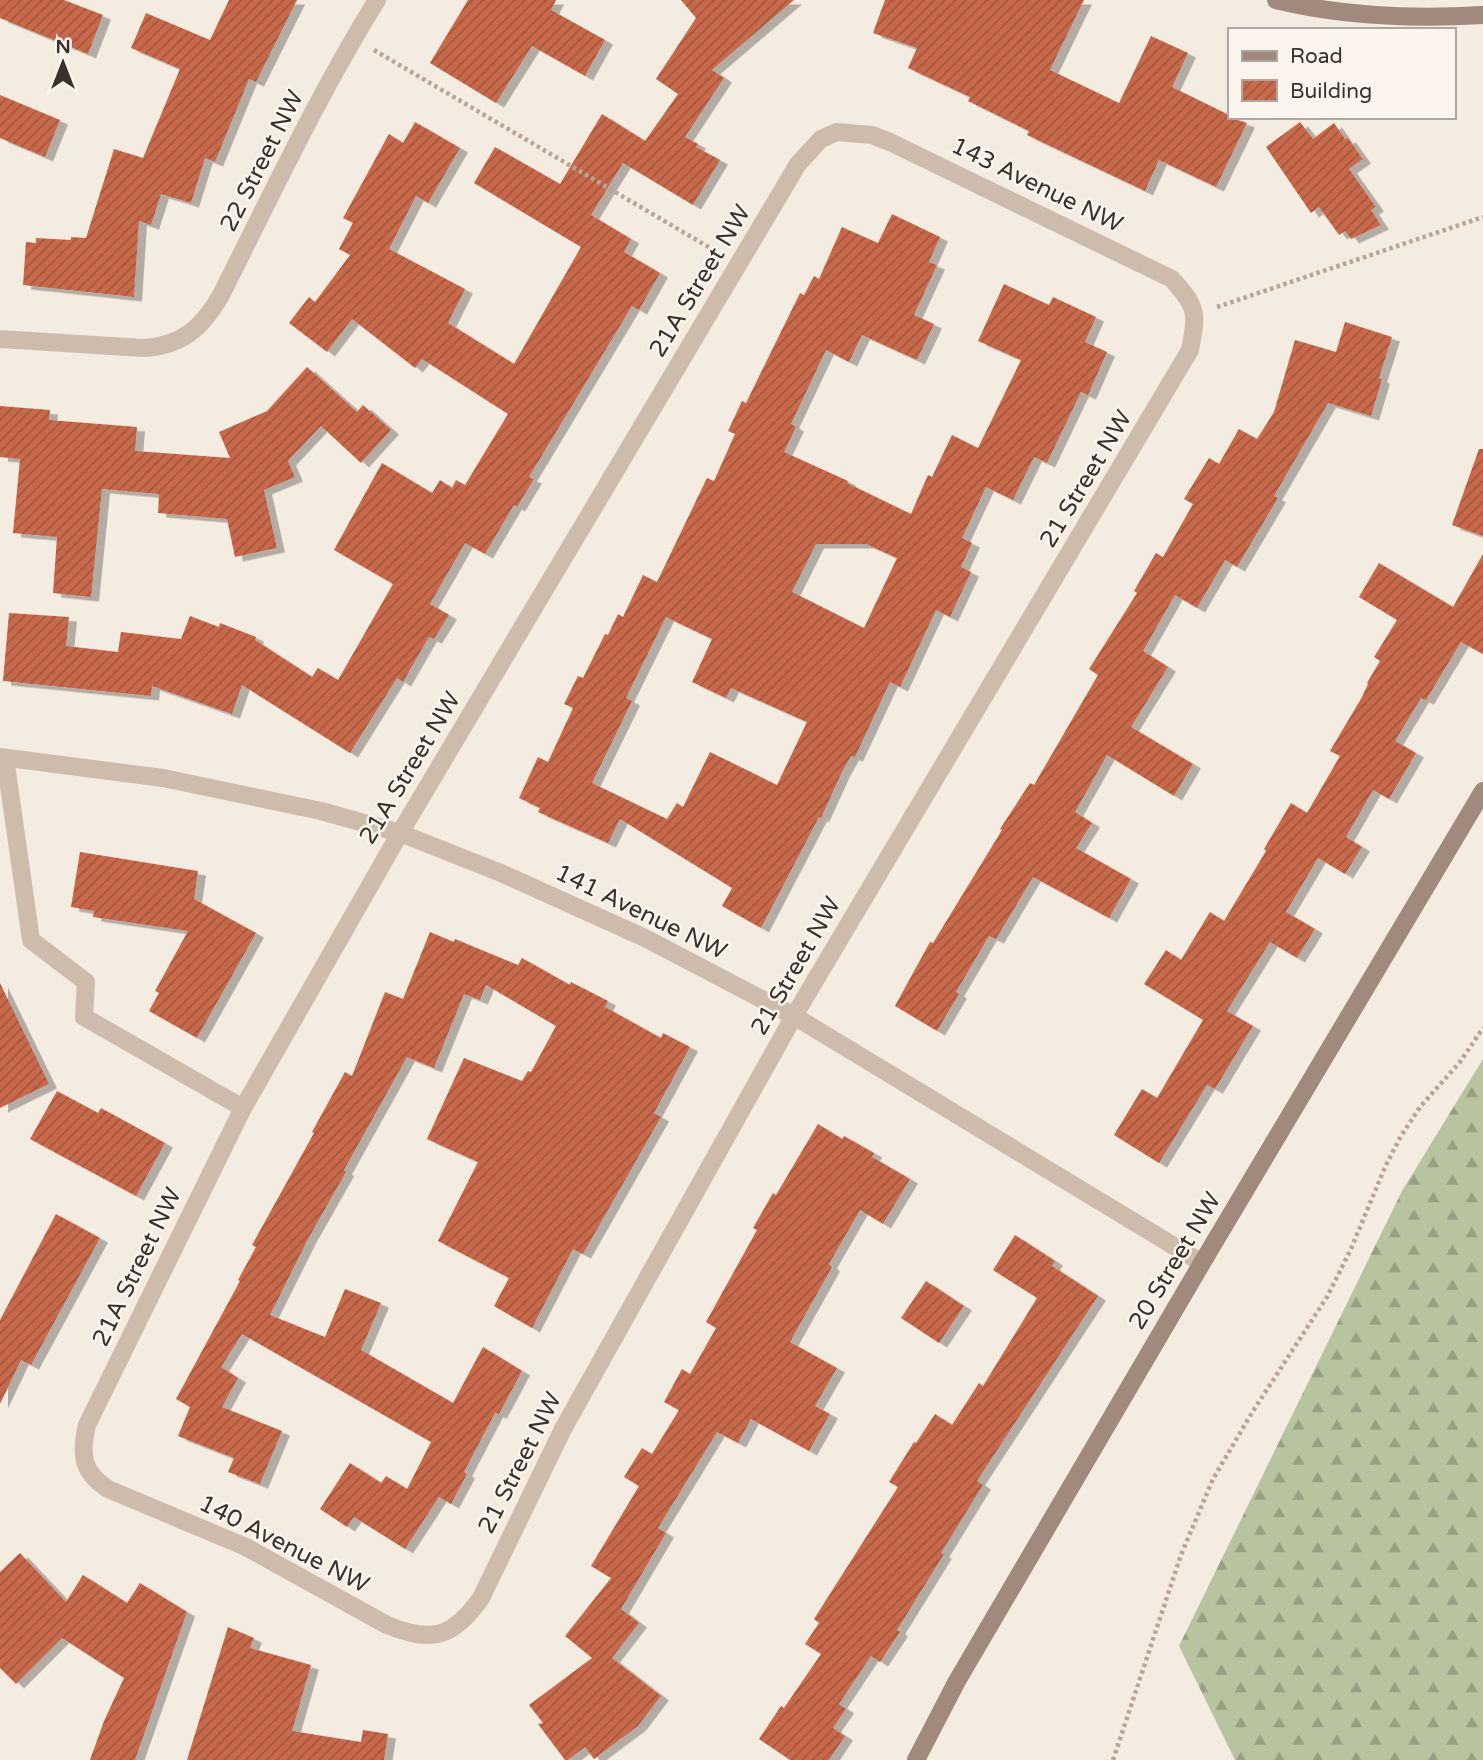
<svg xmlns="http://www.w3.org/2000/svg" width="1483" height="1760" font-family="'Varela Round',sans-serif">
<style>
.forest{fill:url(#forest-firs)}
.building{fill:url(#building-hatch);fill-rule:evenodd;filter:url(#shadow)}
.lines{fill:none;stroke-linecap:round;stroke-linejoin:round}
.path{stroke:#b9a596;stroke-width:4.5;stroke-dasharray:3.5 3.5;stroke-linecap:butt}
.lane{stroke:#cdbbac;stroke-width:18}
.street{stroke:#cdbbac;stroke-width:18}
.secondary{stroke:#a18a7d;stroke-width:18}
.labels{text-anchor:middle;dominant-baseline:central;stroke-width:5;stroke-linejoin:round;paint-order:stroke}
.street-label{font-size:24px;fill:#3b302b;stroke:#fbf5ee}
</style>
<defs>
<pattern id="forest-firs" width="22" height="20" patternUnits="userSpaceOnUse" patternTransform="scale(1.75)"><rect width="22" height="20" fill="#b8c4a0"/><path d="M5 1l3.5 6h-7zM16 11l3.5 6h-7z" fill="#97a083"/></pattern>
<pattern id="building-hatch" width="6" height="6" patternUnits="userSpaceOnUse" patternTransform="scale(1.75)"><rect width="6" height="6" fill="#c8694b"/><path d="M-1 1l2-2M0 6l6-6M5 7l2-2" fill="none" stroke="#a4573f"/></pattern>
<filter id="shadow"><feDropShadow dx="8" dy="4.5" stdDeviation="0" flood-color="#0004"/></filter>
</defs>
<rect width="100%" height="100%" fill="#f4ebe1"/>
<path class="forest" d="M1483,1059v701h-248l-56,-114 223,-455z"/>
<path class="building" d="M0,0h64l39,15 -15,39 -88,-36z
M229,0h68l-41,82 -7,-3 -34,83 -10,-4 -14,45 -30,-9 -10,31 -12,-4 -5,76 -111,-12 3,-43 10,1v-5l35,2v-3l15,1 28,-89 29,9 37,-89 -49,-21 15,-35 64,27z
M468,0h88l-5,10 54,30 -20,36 -53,-30 -36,57 -66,-40z
M681,0h113l-82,70 12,8 -39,59 13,7 -2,3 24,13 -27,45 -70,-42 -32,52 40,24 -7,13 36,21 -21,37 -7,-4 -103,171 5,2 -17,28 -3,-2 -29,49 -20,-11 -35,61 19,11 -15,24 -5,-2 -26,45 -6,-4 -47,75 -108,-68 -10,29 -80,-28 -1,10 -148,-15 6,-68 60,4 -3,29 52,6 3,-20 60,7 9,-23 29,11 1,-4 36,14 -1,3 57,37 6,-9 20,12 55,-96 -59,-34 48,-87 50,30 8,-13 12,8 4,-8 9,5 43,-71 -86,-55 -7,9 -63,-49 -25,33 -38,-29 20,-26 6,5 35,-47 -11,-6 14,-26 -10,-5 46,-84 14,9 12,-21 45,26 -32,55 -12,-7 -27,53 76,40 -17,34 66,41 67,-117 -107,-64 21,-36 65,37 42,-70 43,27 33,-47 -22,-15 40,-61z
M885,0h199l-34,70 69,33 32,-67 37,17 -16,34 57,28v2l18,6 -31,64 -57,-27 -14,31 -118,-56 2,-4 -61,-30 2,-4 -62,-29 9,-20 -44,-15z
M0,95l60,25 -15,37 -45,-19z
M1300,122l13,17 21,-16 11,16 3,-1 15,21 -14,10 27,38 -5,3 10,15 -30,14 -6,-8 -6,4 -20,-28 -8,6 -45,-66z
M892,214l48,23 -11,25 8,3 -23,50 20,9 -17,36 -55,-25 -13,27 -23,-12 -35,74 5,3 -12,25 64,29 -1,2 64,31 17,-39 4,2 20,-42 26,13 43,-88 -43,-19 26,-57 45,21 4,-8 43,20 -11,25 22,10 -19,43 -7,-3 -34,71 -13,-6 -21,43 -27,-13 -24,51 10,5 -11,24 10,5 -21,45 -14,-7 -36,77 -10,-5 -35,75 -4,-1 -9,16 -21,46 -2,-1 -58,111 -39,-22 10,-18 -112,-69 -12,24 -70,-31 2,-4 -21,-10 19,-41 10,5 25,-54 -9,-4 14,-28 5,2 22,-44 3,1 10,-21 5,3 20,-42 14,7 50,-104 7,3 21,-47 -7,-3 14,-30 4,2 54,-110 4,2 10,-19 5,3 23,-52 36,16zM816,544h50l31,14 -33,70 -72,-36zM666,617l46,22 -20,43 34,16 5,-10 76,34 -30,63 -67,-33 -27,55 -6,-4 -10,16 -75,-36 40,-82 -6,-3z
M1345,322l47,15 -13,41 3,1 -11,37 -43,-13 -54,93 4,2 -41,69 -12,-7 -28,48 -22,-13 -32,56 25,16 -37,60 62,37 -19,32 -67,-41 -32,57 17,11 -16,25 55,31 -22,39 -76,-41 -37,62 -7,-3 -33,56 3,2 -22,37 -42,-25 35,-64 3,1 69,-113 -2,-1 30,-46 4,2 64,-110 -9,-6 48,-76 -3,-2 22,-38 7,4 30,-53 -9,-5 25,-41 10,6 20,-35 18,10 17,-27 21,-72 41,12z
M307,367l50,45 6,-7 28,25 -30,33 -40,-37 -33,35 7,16 -31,13 13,58 -42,9 -8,-38 -69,-6 1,-19 -57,-5 -11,108 -38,-4 4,-56 -44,-4 7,-74 -20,-2v-51l50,4 -1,10 88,7 -2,24 95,7 -11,-26 48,-21z
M1479,449h4v87l-31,-11z
M1483,554v100l-22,-12 -35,58 -5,-2 -26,43 21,12 -27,46 -16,-9 -27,47 16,10 -17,27 -27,-16 -32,54 29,17 -18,29 -27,-16 -43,69 26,15 -38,63 -8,-4 -48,78 -45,-28 28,-46 15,9 46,-78 -59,-36 22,-34 15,10 29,-48 14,9 42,-70 -2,-2 27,-46 16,10 33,-57 -10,-5 32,-54 6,-13 -1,-1 13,-22 -6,-4 23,-37 -38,-23 20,-34 74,44z
M80,852l118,19 -4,28 62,34 -59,105 -48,-27 10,-18 -4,-2 33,-60 -95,-14 1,-6 -23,-4z
M430,932l24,10 1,-3 63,26 4,-7 48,27 1,-3 37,19 -3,6 56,31 2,-5 27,14 -36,66 7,4 -78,137 -10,-5 -41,79 -38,-22 15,-28 -71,-37 40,-79 -51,-23 37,-81 58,23 6,-10 3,1 25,-46 -70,-41 -6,15 -16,-6 -30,74 -27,-11 -63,113 2,2 -38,67 -38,76 55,22 20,-48 36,14 -20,47 92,53 30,-56 39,24 -23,43 -4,-1 -31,59 3,2 -16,30 -12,-7 -34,52 -51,-32 -7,10 -27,-18 30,-46 31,20 5,-7 21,13 24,-47 -189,-108 -21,33 17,11 -16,29 60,24 -22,53 -32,-12 6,-14 -56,-22 12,-29 -14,-8 64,-118 -2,-1 18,-33 -4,-2 62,-112 -2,-1 33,-60 7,4 33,-84 18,7z
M0,983l49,101 -49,24z
M57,1091l41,22 3,-5 64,35 -29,53 -106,-57z
M818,1124l24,15 2,-3 30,17 -2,4 38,22 -27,45 -23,-14 -31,54 3,3 -42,75 47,26 -22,38 15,8 -21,37 -58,-32 -13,24 -21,-11 -59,96 8,5 -45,76 18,14 -27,35 49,38 -23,30 -44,33 -9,-12 -17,13h-3l-27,-36 5,-1 -14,-18 63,-47 -27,-22 46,-58 -20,-12 48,-80 -15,-9 18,-29 10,6 27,-44 -15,-8 18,-33 8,5 26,-46 -10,-6 51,-92 -4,-2 20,-35 3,2z
M56,1214l44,24 -69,127 -10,-5 -21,44v-84z
M1015,1235l40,26 -3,5 46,30 -121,185 6,4 -42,68 3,1 -47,76 3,2 -20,30 -9,-6 -32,48 7,5 -13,19 12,8 -16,24h-39l-31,-21 22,-33 3,2 37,-54 -16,-10 14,-21 -5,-4 84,-132 -9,-5 25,-40 2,1 19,-29 17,11 27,-42 4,3 54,-88 -44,-28z
M926,1281l38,25 -25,37 -38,-25z
M20,1553l46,49 17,-27 44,28 13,-20 47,29 -52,148h-45l14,-39 20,-43 -62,-40 -46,46 -16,-16v-96z
M228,1627l26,11 -4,10 61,17 -19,66 69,11 2,-12 25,4 -4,26h-197z"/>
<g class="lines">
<path class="path" d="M374,50l343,202
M1217,307l266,-90
M1113,1760l68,-205 32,-76 40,-68 74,-114 24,-48 34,-82 16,-31 19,-29 40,-45 23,-34"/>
<path class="lane" d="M5,758l26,182 55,42 -2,35 159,91"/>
<path class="street" d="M837,132l35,3 18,7 282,137c26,29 25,34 18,71l-396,666 -231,413 -82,169c-28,40 -49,45 -94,27l-141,-78 -138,-58c-26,-17 -28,-34 -21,-64l156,-317 157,-275 398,-669 23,-25z
M0,339l143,9c39,-2 59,-20 78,-53 50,-99 97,-200 156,-295
M0,757l163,21 158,33 79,22 101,40 144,65 149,78 408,247"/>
<path class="secondary" d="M1276,0c68,17 137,19 207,15
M916,1760l41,-79 245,-418 281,-472"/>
</g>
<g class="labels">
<g class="street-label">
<text transform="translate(262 161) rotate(-63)">22 Street NW</text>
<text transform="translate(1037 185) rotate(26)">143 Avenue NW</text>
<text transform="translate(700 281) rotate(-59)">21A Street NW</text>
<text transform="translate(1086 479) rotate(-59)">21 Street NW</text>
<text transform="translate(410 768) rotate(-59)">21A Street NW</text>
<text transform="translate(641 912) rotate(26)">141 Avenue NW</text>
<text transform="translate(796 966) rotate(-60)">21 Street NW</text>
<text transform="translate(1175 1261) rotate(-59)">20 Street NW</text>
<text transform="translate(137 1267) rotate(-64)">21A Street NW</text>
<text transform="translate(520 1463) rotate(-63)">21 Street NW</text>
<text transform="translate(284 1544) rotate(27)">140 Avenue NW</text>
</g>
</g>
<rect x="1228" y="28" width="228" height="91" fill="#fbf5ee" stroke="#aea6a0" stroke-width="2"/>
<rect x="1242" y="51" width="35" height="10" fill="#a18a7d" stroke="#aea6a0" stroke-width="2"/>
<text x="1290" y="63" font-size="21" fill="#3b302b">Road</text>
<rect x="1242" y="80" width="35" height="21" fill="url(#building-hatch)" stroke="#aea6a0" stroke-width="2"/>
<text x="1290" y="98" font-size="21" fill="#3b302b">Building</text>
<g transform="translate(63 63)" stroke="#fbf5ee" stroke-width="5" paint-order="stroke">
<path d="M0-5L12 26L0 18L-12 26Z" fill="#3b302b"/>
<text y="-10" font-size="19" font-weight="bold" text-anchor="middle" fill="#3b302b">N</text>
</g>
</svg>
